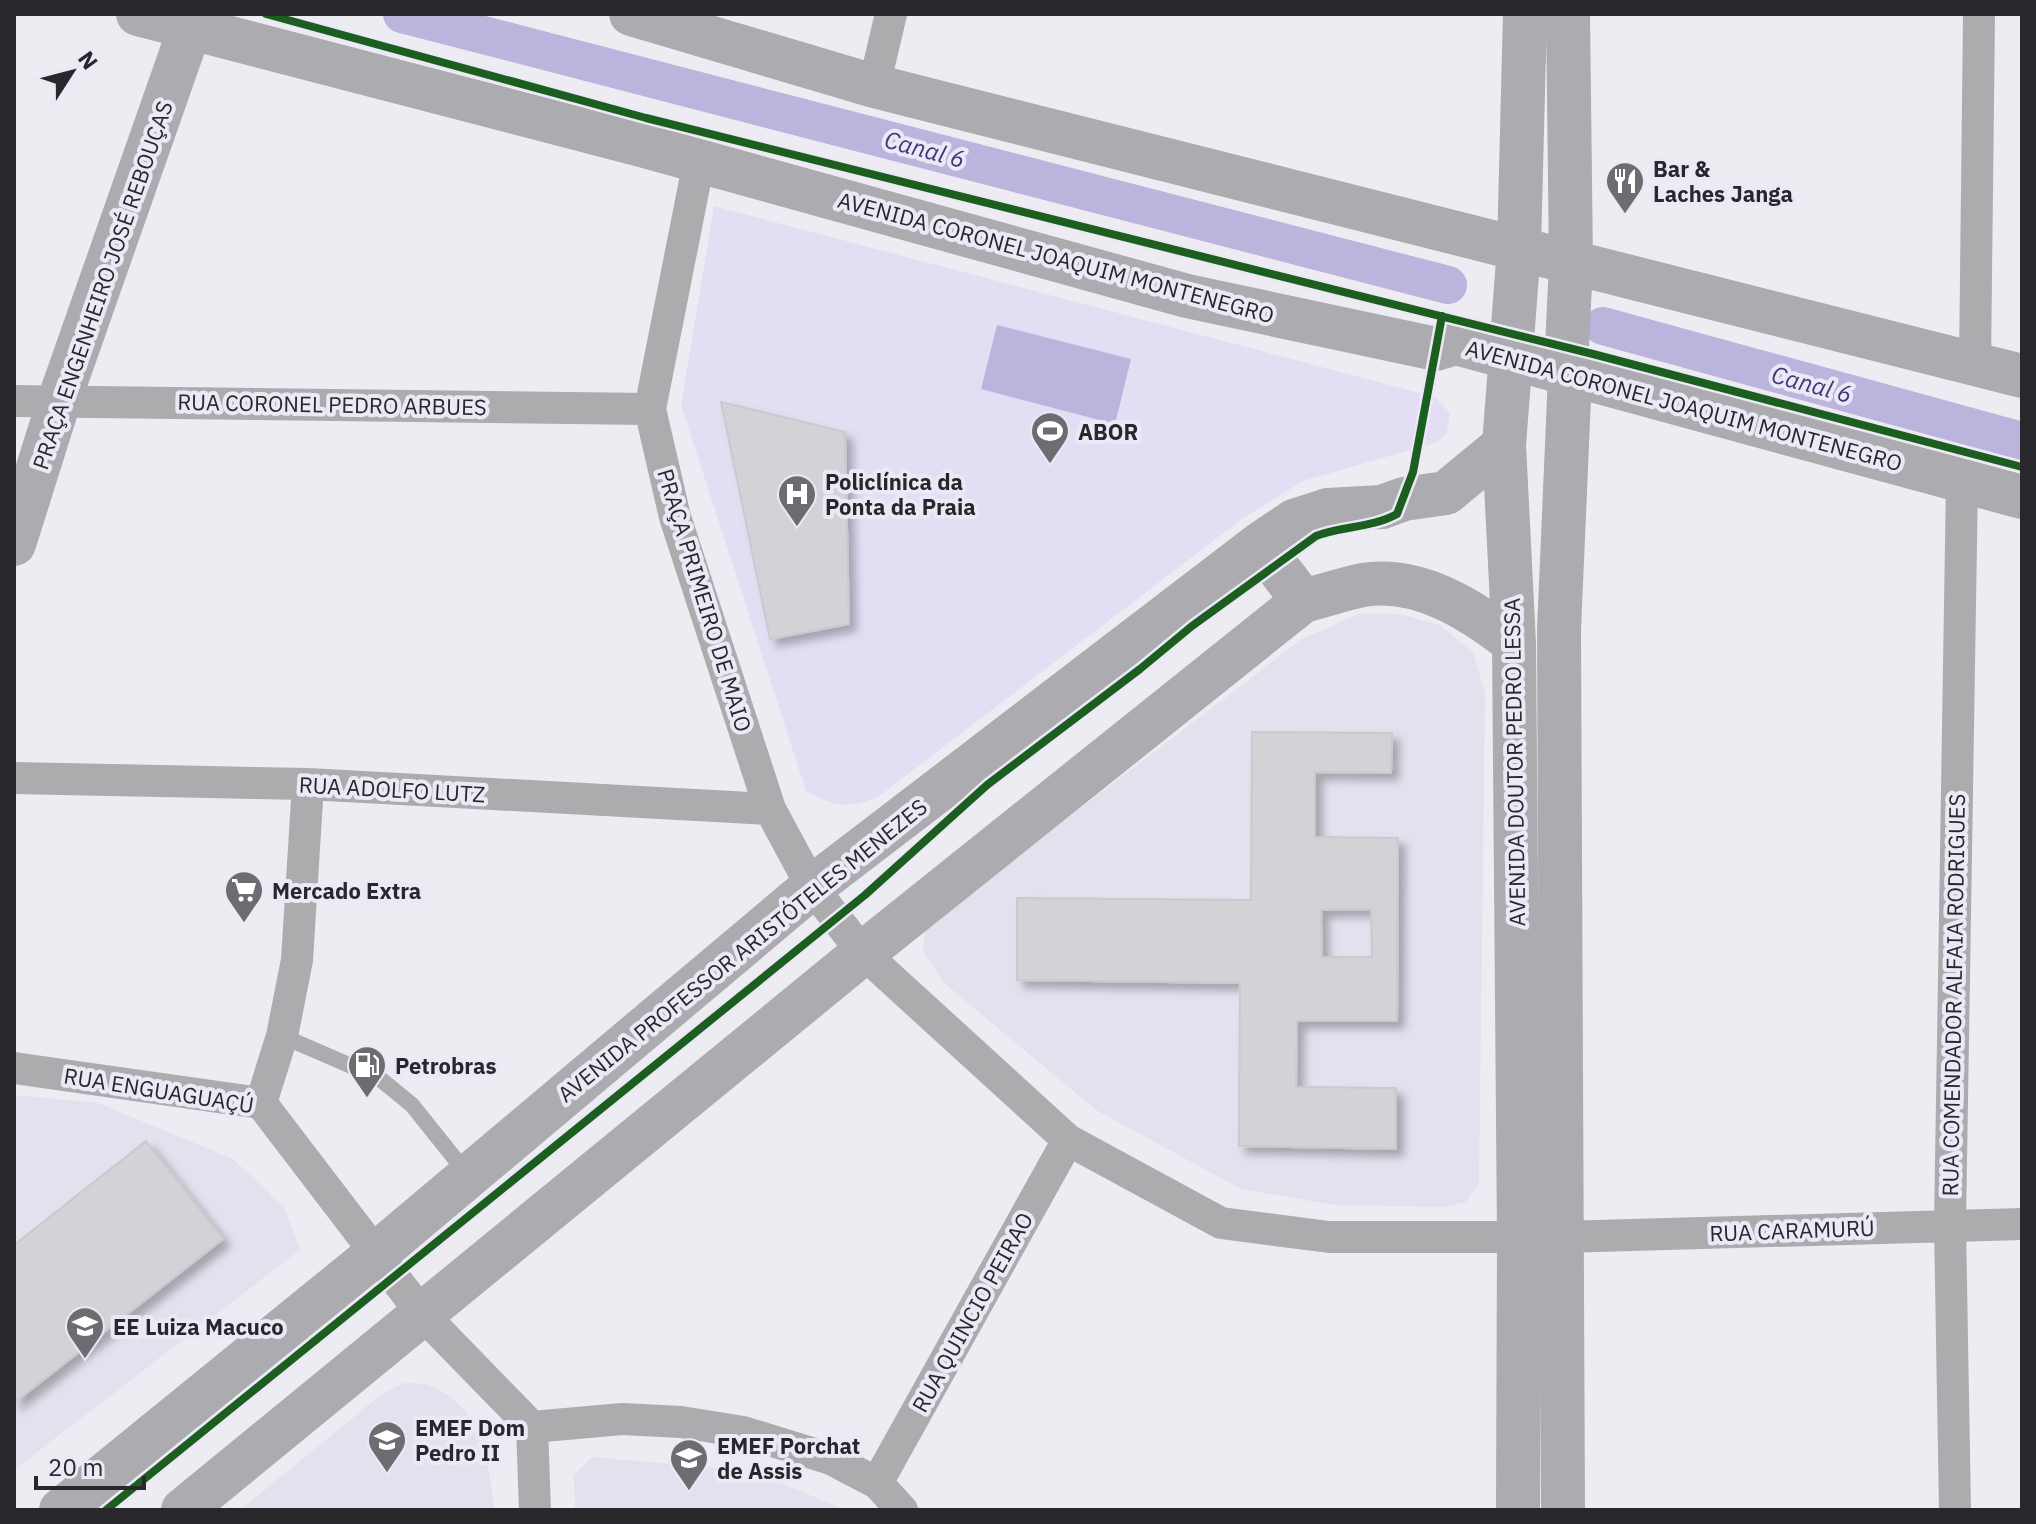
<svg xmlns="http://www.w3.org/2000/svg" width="2036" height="1524" font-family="'IBM Plex Sans',sans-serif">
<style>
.built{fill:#e2e1ee}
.green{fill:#e2dff5}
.water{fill:#bbb5dd}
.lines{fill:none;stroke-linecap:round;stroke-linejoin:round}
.canal{stroke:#bbb5dd;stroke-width:38}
.building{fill:#d2d2d7;stroke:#cac9ce;stroke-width:2;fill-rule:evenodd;filter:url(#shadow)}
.lane{stroke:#acacaf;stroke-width:16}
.street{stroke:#acacaf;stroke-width:32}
.secondary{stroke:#acabaf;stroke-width:44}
.cycleway-casing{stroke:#ebe9f5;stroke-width:13}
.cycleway{stroke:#1b5e20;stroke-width:8}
.labels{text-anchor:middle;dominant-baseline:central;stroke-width:8;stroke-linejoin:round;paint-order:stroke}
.poi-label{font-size:22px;font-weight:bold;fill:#28282c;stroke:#ebe9f5;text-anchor:start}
.street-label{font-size:22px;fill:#28282c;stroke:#ebe9f5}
.water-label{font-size:24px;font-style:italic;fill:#463679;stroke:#ebe9f5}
</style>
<defs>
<filter id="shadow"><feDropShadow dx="7" dy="7" stdDeviation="4" flood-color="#0004"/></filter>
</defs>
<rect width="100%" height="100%" fill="#edecf2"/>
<path class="built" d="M1361,613l38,1 41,11 33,28 12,40 -6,489 -13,20 -22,5 -110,-2 -93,-16 -145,-79 -152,-127 -21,-32 3,-25 376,-287z
M14,1095l84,8 135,56 51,48 16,43 -286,220z
M404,1383l22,1 21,10 16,14 20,29 12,73h-255l142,-116z
M592,1457l159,14 95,39h-271l-1,-35z"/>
<path class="green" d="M714,206l721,191 15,16 -3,19 -9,10 -135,39 -61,38 -364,278c-31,12 -43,10 -72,-6l-125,-386z"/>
<path class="water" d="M997,325l134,34 -16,65 -134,-35z"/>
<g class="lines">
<path class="canal" d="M402,14l1046,271
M1603,326l419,115"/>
</g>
<path class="building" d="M721,402l124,30 4,192 -79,15z
M1252,732l140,1 -1,40 -76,-1v65l83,1 -1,183h-100l-1,66 100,1v61l-157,-3 1,-163 -223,-3v-82l234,2zM1371,909l1,48h-50l-1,-47z
M146,1141l77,98 -209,164v-158z"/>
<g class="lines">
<path class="lane" d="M282,1036l97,42 33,27 56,70"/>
<path class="street" d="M874,86l17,-72
M699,161l-49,248 25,108 95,292 42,78 51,66 205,187 153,83 108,14h233l460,-13
M1975,364l4,-350
M14,401l636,8
M14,778l294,6 462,25
M14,1068l247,35 162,212 109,112
M261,1103l21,-67 15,-76 11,-176
M532,1427l90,-8 59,3 62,10 88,27 46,24 25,27
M532,1427l3,83
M877,1483l191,-343
M1955,1510l-5,-285 12,-745"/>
<path class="secondary" d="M138,14l503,131 546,151 249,53 20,-6 566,154
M631,14l243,72 1148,290
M14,544l45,-143 136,-387
M1260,544l43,57
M61,1510l315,-256 436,-367 448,-343 34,-23 34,-11 54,-3 22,-8 42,-6 58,-48
M183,1510l680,-557 440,-352c20,-5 40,-12 60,-16 56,-9 109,25 151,58
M1518,1510l1,-273 -5,-594 -10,-198 15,-197 6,-234
M1563,1510l-4,-880 11,-255 -3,-27 4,-86 -3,-248"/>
<g class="cycleway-casing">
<path id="cycleway" d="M266,14l380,104 947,236 429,113
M106,1510l759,-615 122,-110 153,-116 52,-43 124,-90c26,-10 56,-8 81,-22l16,-42 29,-156"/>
</g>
<use href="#cycleway" class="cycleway"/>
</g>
<defs>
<g id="restaurant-pin" transform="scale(2)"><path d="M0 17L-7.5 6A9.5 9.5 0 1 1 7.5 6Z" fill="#6d6d71" stroke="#ebe9f5"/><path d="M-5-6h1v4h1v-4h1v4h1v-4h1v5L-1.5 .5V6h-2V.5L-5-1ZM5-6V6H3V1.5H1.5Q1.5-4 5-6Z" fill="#fff"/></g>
<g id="stadium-pin" transform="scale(2)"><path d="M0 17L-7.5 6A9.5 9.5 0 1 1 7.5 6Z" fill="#6d6d71" stroke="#ebe9f5"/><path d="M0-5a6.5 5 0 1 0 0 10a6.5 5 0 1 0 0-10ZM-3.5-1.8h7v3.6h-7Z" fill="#fff"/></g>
<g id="hospital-pin" transform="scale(2)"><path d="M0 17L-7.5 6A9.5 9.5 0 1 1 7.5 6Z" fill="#6d6d71" stroke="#ebe9f5"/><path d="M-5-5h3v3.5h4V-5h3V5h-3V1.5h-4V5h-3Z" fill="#fff"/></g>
<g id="supermarket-pin" transform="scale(2)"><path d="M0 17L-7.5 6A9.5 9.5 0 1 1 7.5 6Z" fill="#6d6d71" stroke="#ebe9f5"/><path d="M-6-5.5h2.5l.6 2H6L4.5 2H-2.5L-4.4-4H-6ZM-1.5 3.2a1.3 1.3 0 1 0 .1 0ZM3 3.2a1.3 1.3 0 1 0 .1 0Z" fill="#fff"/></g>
<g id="fuel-pin" transform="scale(2)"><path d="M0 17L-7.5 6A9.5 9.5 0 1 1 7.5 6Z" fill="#6d6d71" stroke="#ebe9f5"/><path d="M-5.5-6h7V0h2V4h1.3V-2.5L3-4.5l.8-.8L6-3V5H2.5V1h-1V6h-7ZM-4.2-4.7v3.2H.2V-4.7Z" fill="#fff"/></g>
<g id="school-pin" transform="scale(2)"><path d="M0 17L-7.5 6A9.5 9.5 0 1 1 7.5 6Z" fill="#6d6d71" stroke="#ebe9f5"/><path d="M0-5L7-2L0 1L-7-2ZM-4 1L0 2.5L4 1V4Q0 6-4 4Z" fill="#fff"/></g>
</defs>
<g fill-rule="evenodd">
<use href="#restaurant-pin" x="1625" y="181"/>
<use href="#stadium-pin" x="1050" y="431"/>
<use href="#hospital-pin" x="797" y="494"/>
<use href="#supermarket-pin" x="244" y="890"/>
<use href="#fuel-pin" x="367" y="1065"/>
<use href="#school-pin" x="85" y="1326"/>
<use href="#school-pin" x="387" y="1440"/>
<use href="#school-pin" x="689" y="1458"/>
</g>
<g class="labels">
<g class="poi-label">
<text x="1653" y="168">Bar &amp;<tspan x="1653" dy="25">Laches Janga</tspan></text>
<text x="1078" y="431">ABOR</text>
<text x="825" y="481">Policlínica da<tspan x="825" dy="25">Ponta da Praia</tspan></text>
<text x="272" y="890">Mercado Extra</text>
<text x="395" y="1065">Petrobras</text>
<text x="113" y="1326">EE Luiza Macuco</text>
<text x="415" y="1427">EMEF Dom<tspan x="415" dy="25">Pedro II</tspan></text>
<text x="717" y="1445">EMEF Porchat<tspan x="717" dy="25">de Assis</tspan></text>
</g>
<g class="street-label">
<text transform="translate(1056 257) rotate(15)">AVENIDA CORONEL JOAQUIM MONTENEGRO</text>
<text transform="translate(102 285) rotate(-71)">PRAÇA ENGENHEIRO JOSÉ REBOUÇAS</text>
<text transform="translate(332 404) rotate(1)">RUA CORONEL PEDRO ARBUES</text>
<text transform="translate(1684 405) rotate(15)">AVENIDA CORONEL JOAQUIM MONTENEGRO</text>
<text transform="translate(705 600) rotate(73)">PRAÇA PRIMEIRO DE MAIO</text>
<text transform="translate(1514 762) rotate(-91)">AVENIDA DOUTOR PEDRO LESSA</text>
<text transform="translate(392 789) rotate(3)">RUA ADOLFO LUTZ</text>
<text transform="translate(742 950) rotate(-39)">AVENIDA PROFESSOR ARISTÓTELES MENEZES</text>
<text transform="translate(1953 995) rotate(-89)">RUA COMENDADOR ALFAIA RODRIGUES</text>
<text transform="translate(159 1090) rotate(9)">RUA ENGUAGUAÇÚ</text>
<text transform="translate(1792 1230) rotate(-2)">RUA CARAMURÚ</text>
<text transform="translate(972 1312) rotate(-61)">RUA QUINCIO PEIRAO</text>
</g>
<g class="water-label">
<text transform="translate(925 149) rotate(15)">Canal 6</text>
<text transform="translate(1812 384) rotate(15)">Canal 6</text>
</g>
</g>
<rect width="2036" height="1524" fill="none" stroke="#28282c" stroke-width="32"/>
<g transform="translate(72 72) rotate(54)" stroke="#ebe9f5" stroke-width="6" paint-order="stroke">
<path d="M0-6L14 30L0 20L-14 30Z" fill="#28282c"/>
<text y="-12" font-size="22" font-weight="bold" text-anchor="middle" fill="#28282c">N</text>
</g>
<path d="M36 1476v12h108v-12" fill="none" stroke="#28282c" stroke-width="4"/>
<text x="48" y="1476" font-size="24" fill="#28282c" stroke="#ebe9f5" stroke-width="6" paint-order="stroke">20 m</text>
</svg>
